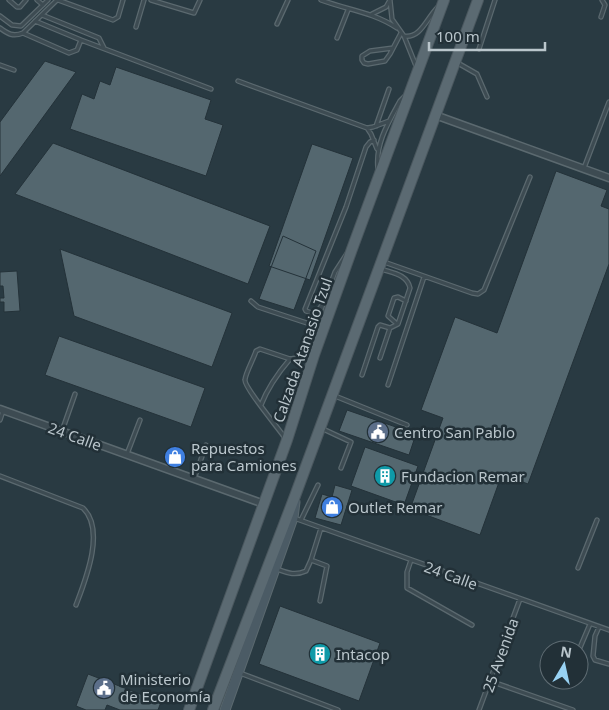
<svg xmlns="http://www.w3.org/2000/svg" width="609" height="710" font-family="'Noto Sans',sans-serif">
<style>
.building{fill:#54676f;stroke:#243239}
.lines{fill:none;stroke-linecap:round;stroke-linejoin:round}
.lane-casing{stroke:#5b696f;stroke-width:5.5}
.street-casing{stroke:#5b696f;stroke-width:9}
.secondary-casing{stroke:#5b696f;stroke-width:11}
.primary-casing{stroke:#4a575e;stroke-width:12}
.lane{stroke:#3d4b52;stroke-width:3}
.street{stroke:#3d4b52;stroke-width:6}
.secondary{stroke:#4b5b65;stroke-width:9}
.primary{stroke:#5b6a72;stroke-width:10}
.labels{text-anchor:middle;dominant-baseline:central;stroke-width:5;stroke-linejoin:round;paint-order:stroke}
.street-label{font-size:15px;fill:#bac6cc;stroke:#223037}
.poi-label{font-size:15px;fill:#bac6cc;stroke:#223037;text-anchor:start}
</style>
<rect width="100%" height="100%" fill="#293a42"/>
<path class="building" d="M45,61l31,11 -76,104v-54z
M116,67l95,33 -6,19 18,6 -17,51 -136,-47 12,-35 12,5 6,-18 10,4z
M53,143l217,83 -22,58 -233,-90z
M312,144l41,14 -43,122 -41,-14z
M556,171l51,19 -6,16 8,3v55l-81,220 -26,-10 -22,61 -70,-26 33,-91 -22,-8 34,-93 42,16z
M283,236l33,15 -22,59 -35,-11z
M60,249l172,64 -20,54 -138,-51z
M17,271l3,40 -16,1v-10h-4v-4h4l-1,-12h-3v-14z
M59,336l146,52 -14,39 -146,-52z
M347,410l69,24 -7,21 -70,-24z
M365,447l53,19 -14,39 -53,-19z
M335,485l17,5 -11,35 -26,-7 7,-24 10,3z
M280,606l100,37 -21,58 -100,-37z
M88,674l73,28 -3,8h-38l-13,-5 -2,5h-19l-10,-4z"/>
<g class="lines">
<g class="lane-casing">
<path id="lane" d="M9,0l8,7h3l6,-7
M37,0l6,5
M58,0l55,20 5,-3 5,-17
M151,0l43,13 6,-13
M321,0c27,10 52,12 76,28
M390,0l2,19 12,17 12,30
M372,14l14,-7 4,-7
M42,15l57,23 5,10
M0,16l12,9 9,1 27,-26
M601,17l4,-12 -3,-5
M277,24l11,-24
M136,27l8,-27
M0,28c8,6 13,9 23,5l34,-33
M23,33l46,20 8,-3 4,-10 -46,-19
M404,36c17,3 23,-19 34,-29
M337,38l11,-28
M81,40l130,49
M393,48l-23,3 -8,5v4l2,3 4,1 17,-3 5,-7 11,-21
M479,49l16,-49
M456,62l21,12 10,23
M0,65l14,5
M238,81l129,47 6,-1 16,-6
M376,126l13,-37
M367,128l4,6 6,15
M584,168l25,-66
M378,169c-3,-25 10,-46 22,-68l4,-4
M384,262l88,31 6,1 6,-4 46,-113
M251,301l7,6 58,19
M324,302l-7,10 -5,1 -6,-2 -1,-2 41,-102 20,-60 4,-5 4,-2
M397,324l-9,-8 6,-18 4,-1 8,4
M315,326l20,-54 11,-17
M380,358l10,-30
M362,375l16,-48 2,-2 10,3 8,-4 12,-36c-3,-14 -18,-15 -29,-19
M388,385l36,-108
M335,396l72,29
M261,405c7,-18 17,-32 29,-46
M0,420l3,-9
M323,429l28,13 -10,26
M62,431l13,-37
M285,438c-6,-9 -41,-51 -40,-58 0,-6 9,-22 11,-29l4,-2 30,10 20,-3
M127,454l13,-34
M0,476l83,32c23,22 2,73 -7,97
M194,479l12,-34
M294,518l315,112
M301,520l17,-35
M311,560l16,6 -7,35
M411,560l-4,12v16l65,37
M578,568l19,-48
M277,569c11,4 18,7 29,2l5,-11 10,-32
M599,627l-4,9 -2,20 2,4 14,4
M579,650l11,-26
M240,673l98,37
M490,681l83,29
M479,710l41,-111"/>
</g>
<g class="street-casing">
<path id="street" d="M435,115l174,63
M0,409l264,95"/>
</g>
<g class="secondary-casing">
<path id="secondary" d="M225,710l68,-192 2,-16"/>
</g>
<g class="primary-casing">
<path id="primary" d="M189,710l98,-270 27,-85 38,-106 92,-249
M213,710l82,-214 183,-496"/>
</g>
<use href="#lane" class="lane"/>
<use href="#street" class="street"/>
<use href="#secondary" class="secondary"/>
<use href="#primary" class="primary"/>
</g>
<defs>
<g id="civic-disc" transform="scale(1.125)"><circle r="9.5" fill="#5c6f8a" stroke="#223037"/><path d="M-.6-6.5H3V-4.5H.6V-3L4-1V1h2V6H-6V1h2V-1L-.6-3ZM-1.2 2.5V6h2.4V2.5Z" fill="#fff"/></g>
<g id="shop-disc" transform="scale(1.125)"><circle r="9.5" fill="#3f7fe0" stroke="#223037"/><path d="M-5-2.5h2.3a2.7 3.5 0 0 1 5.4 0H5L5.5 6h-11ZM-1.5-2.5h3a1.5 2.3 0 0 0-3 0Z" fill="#fff"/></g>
<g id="building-disc" transform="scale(1.125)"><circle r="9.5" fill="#0f9aa8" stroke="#223037"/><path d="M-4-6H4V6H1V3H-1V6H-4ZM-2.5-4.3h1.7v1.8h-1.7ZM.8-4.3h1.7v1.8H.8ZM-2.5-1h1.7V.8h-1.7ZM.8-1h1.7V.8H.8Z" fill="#fff"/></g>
</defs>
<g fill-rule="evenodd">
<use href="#civic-disc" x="378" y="432"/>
<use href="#shop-disc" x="175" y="457"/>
<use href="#building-disc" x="385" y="476"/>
<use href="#shop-disc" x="332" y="507"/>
<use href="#building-disc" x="320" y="654"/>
<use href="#civic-disc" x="104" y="688"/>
</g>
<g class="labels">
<g class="street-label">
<text transform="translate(302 350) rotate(-71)">Calzada Atanasio Tzul</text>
<text transform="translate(75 436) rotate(20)">24 Calle</text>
<text transform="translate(451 575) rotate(20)">24 Calle</text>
<text transform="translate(500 655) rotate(-70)">25 Avenida</text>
</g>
<g class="poi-label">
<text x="394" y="432">Centro San Pablo</text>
<text x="191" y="448">Repuestos<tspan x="191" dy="17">para Camiones</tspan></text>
<text x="401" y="476">Fundacion Remar</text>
<text x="348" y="507">Outlet Remar</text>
<text x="336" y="654">Intacop</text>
<text x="120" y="679">Ministerio<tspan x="120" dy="17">de Economía</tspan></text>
</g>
</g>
<g transform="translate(564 665) rotate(9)"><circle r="24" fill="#223037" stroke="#5f6c73"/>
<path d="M0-4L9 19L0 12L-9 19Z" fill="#98d2f3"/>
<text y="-8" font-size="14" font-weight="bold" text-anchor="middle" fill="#bac6cc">N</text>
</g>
<path d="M429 42v8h116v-8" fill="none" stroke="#bac6cc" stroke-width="2.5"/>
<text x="436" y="42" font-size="15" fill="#bac6cc" stroke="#223037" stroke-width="4" paint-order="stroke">100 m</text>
</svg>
